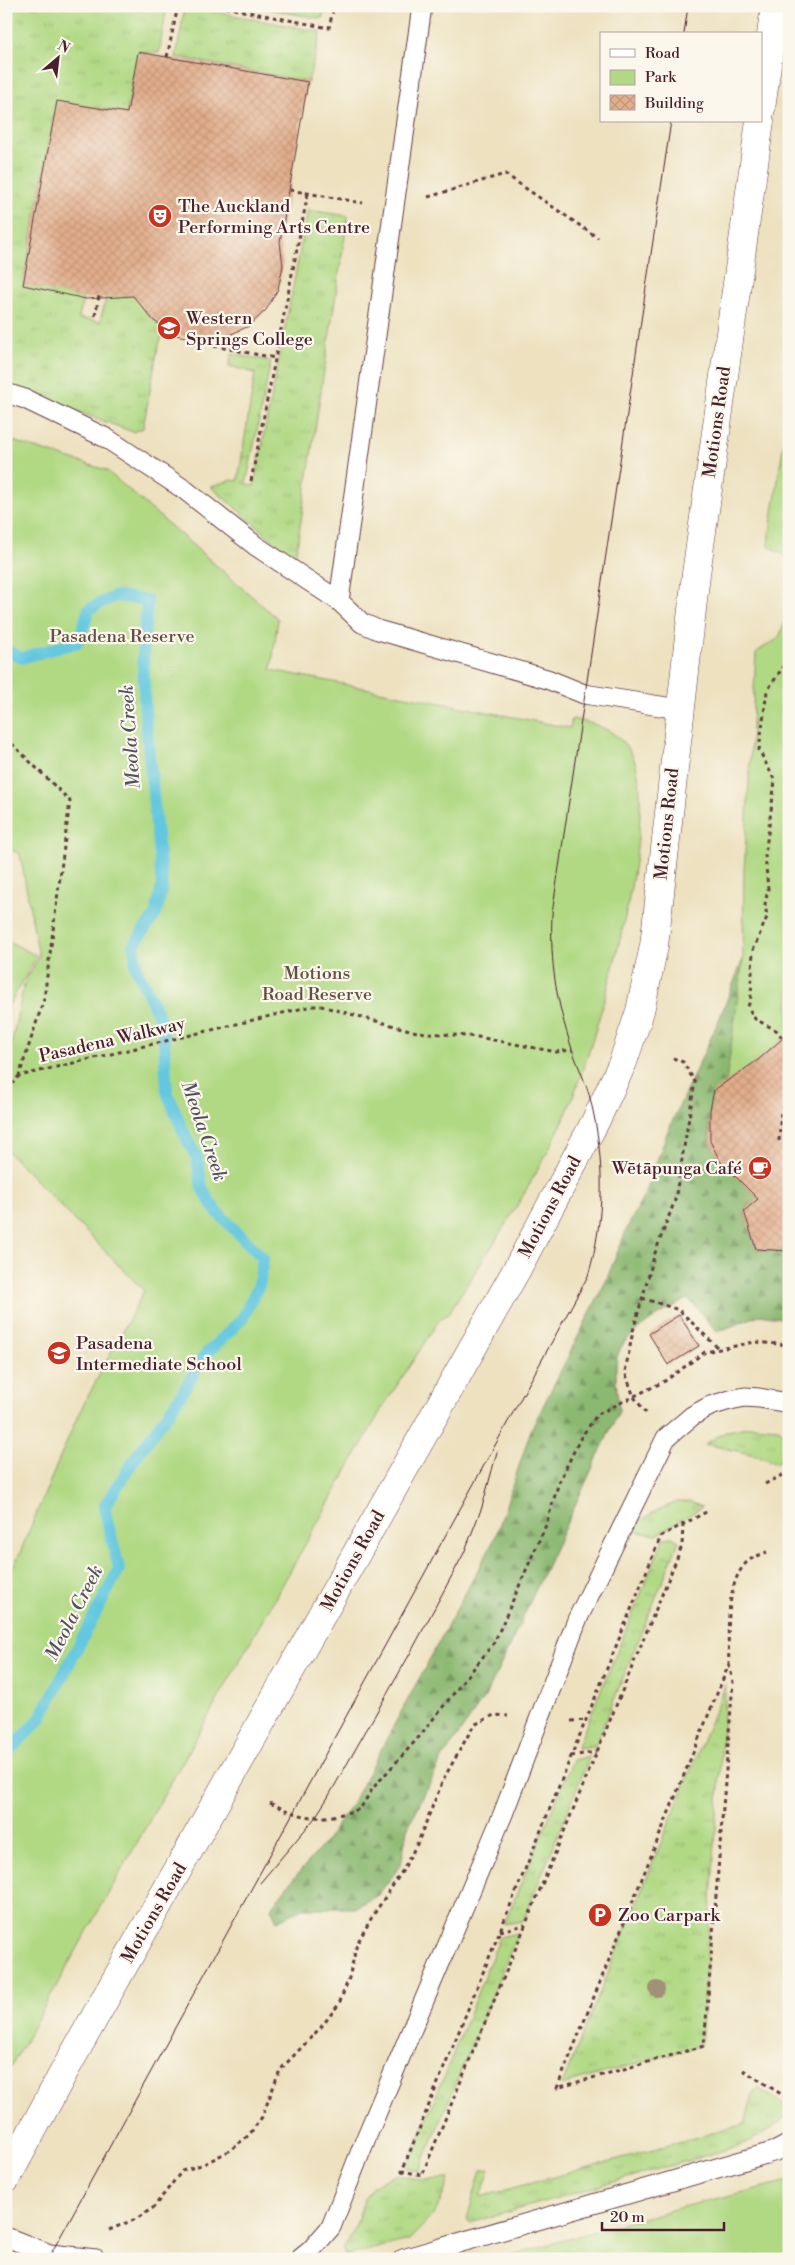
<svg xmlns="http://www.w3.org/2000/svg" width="795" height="2265" font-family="'Libre Bodoni',serif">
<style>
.grass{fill:url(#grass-tufts);stroke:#7e7c58}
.forest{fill:url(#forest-firs);stroke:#6b6c4e}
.green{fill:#b1d984;stroke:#7e7c58}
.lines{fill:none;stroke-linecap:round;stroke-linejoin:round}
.stream{stroke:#62c7df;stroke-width:12}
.building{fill:url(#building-cross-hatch)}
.lane-casing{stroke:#623c41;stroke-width:21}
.secondary-casing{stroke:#623c41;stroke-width:29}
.path{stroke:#623c41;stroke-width:3;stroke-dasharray:4 4;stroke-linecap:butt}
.lane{stroke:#fff;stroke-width:19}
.secondary{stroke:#fff;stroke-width:28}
.tram{stroke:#4a1f2b;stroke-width:1}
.tree{fill:#a2907a}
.labels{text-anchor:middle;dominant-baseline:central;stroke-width:4.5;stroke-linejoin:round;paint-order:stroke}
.poi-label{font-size:18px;fill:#4a1f2b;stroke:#fbf7ec;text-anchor:start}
.street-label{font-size:18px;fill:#4a1f2b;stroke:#fbf7ec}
.park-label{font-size:18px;fill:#644e41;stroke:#fbf7ec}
.water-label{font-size:19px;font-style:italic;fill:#515161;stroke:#fbf7ec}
</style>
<defs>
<pattern id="grass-tufts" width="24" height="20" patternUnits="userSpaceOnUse" patternTransform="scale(1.25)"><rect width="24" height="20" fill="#b1d984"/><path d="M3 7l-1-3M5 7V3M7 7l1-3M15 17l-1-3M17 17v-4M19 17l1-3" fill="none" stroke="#9aba72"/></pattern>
<pattern id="forest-firs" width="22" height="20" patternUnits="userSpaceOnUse" patternTransform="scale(1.25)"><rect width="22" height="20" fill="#8cb972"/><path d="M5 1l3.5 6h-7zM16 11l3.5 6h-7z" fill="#74965e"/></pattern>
<pattern id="building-cross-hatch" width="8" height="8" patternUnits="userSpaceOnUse" patternTransform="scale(1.25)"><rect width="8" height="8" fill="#e2ae8c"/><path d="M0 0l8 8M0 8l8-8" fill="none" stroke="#c39579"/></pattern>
</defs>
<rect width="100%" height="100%" fill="#fbf7ec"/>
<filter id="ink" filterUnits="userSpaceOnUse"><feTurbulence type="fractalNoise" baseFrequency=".02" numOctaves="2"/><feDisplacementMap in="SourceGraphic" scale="10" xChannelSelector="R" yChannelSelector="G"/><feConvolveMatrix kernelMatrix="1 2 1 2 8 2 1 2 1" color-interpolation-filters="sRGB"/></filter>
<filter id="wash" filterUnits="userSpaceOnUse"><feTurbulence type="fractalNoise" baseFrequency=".0096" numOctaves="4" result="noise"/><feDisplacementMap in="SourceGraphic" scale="20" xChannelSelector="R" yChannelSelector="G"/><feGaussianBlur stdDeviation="1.12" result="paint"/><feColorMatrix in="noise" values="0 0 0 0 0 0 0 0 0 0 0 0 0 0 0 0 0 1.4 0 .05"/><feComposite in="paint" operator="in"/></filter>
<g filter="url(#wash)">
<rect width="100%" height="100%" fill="#ede1c0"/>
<path class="grass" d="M6,6h161l-8,47 -21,-1 -14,75 -7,-16 -60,-9 -34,182 60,14 -4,20 21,4 6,-24 22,-22c8,22 16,40 38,51l-8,20 -15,81 -10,4 -127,-47z
M185,6l136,26 -13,50 -132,-25z
M252,6h73l-3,13z
M308,210l40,6 -53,343 -84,-72 20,-7 7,1 17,-108 -26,-7 3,-12 39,7 -25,123 8,2z
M752,1426l26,2 11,7v19l-13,9 -25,-9 -46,-10 22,-13z
M678,1502h13l11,5 -45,28 -27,-4c15,-16 28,-22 48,-29z
M672,1537l7,4 -84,205 -18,2 87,-210z
M726,1684l-25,361 -139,40z
M590,1756l-67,165 -19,3 69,-164z
M518,1933l-98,237 -13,-2 93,-231z
M758,2088l31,19v6l-8,9 -35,22 -276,79 -3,-4 14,-49 9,-1 -9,28 264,-73 8,-30z
M394,2174l28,6 28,-1 -15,34 -26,27 -64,16 -2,-6 12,-22 9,-28 8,-13z"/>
<path class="forest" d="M743,959l-18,132 -15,19 -1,16 1,15 9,18 39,40 -2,50 33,2v68l-30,-4 -42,17 -29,-34c-20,12 -57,31 -68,51 -8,15 -2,46 -1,62l-131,281 -45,65 -36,72 -6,36 -23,30 -23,13h-52l-26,13 -6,-13 17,-23 36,-41 27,-39 144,-267 36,-108 75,-149 22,-55 18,-34 21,-59 52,-113z"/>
<path class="green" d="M789,408v150l-21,-13z
M6,439l100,31 172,149 -7,51 299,58 2,-9c26,5 48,12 61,38 30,62 -41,302 -71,366 -32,67 -74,129 -114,191l-8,5 -59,91 -375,665v-497l10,-16 62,-147 66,-124 -138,-141v-80l18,-86 15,-27 -19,-103 -14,-7z
M789,568v683l-33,-2 -12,-38 14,-13 -33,-42 -6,3c-13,-27 -11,-40 -5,-69h11l18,-131 1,-87 12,-219c6,-6 19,-11 22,-15 10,-12 9,-54 11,-70z
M6,940l31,16 -31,55z
M789,2181v78h-292l185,-52z"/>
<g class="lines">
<path class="stream" d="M6,650l15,8 57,-16 11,-33 26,-13 32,4 -4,58 2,54 17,174 -6,28 -22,30 2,24 27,57 4,67 16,39 14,27 5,30 14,23 47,47 -4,27 -17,34 -38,37 -25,42 -43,59 -32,50 15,62 -79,150 -34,35"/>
</g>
<g id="blocks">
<path class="building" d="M138,52l170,30 -28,160 3,24 -5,23 -12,21 -17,16 -22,10 -26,4 -25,-5 -22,-14 -21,-25 -47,3 -63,-14 34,-184 70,12z
M789,1033v218l-33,-2 -12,-38 14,-12 -38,-38 -10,-20v-31l4,-20 44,-30z
M679,1315l20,31 -31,19 -19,-31z"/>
</g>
</g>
<g filter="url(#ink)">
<use href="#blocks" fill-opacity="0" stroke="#623c41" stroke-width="1"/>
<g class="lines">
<g class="lane-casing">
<path id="lane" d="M422,6l-83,595 23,22 16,7 169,49 37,15 95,15
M6,393l19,6 81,39 79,52 71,56 83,55
M6,2237l44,17 46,5
M300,2259l11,-9 20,-23 35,-89 137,-324 74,-194 89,-182 26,-22 18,-10 20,-6 15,-3 14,1 30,5
M403,2259l373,-108 13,-7"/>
</g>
<g class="secondary-casing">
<path id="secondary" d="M761,109l14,-103
M6,2179l60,-111 451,-799 78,-147 28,-60 17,-51 14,-65 42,-372 64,-453"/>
</g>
<path class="path" d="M218,6l111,22 5,-22
M167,57l11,-51
M290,190l73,13
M428,197l77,-23 93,64
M95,316l4,-20
M214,346l61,12
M251,481l57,-288
M789,658l-22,33 -8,59 16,31 -10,74 3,34 -3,15 2,13 -14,33 -2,46 -3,11 7,12 21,11 13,16
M6,738l64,63 -26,198 -25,77 293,-70h9l96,26 61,5 78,15 16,-2
M6,1090l13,-14
M779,1141l2,-30 8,-13
M642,1298l37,12 40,39
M646,1413l-12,-16 -9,-25 8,-41 22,-78 20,-53 20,-118 -12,-20 -12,-5
M789,1471l-5,3 5,10
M765,1484l19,-10
M683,1524l-1,22 -260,629 -20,-4 259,-635 47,-25
M729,1664l4,18 -29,364 -147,42 172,-424c-1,-27 -5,-91 24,-106 4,-2 9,-4 14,-6
M571,1721l15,-1
M571,1756l25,-4
M270,1803c38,18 50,18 90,6l13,-21 45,-50 76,-95 52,-118 13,-43 22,-45 17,-23 67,-33 40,-29 50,-10 34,3
M500,1931l25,-6
M743,2070l46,29
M109,2230l27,-11 17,-11 29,-37 22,-7 25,-13 20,-16 13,-18 18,-47 42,-44 17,-22 10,-26 8,-34 15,-27 31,-47 15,-28 26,-64 30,-53 20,-10 14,1
M728,2259l21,-5 29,5"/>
<use href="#lane" class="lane"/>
<use href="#secondary" class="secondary"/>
<path class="tram" d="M684,34l4,-28
M260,1883l54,-64 13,-20 84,-147 53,-99 18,-46 15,-55
M48,2259l540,-983c17,-57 17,-116 3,-174 -4,-18 -13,-35 -19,-53 -16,-49 -22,-85 -20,-135l119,-793"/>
</g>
<circle class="tree" cx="657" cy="1989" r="8"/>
</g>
<defs>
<g id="theatre-disc" transform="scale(1.25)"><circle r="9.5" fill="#c8321e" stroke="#fbf7ec"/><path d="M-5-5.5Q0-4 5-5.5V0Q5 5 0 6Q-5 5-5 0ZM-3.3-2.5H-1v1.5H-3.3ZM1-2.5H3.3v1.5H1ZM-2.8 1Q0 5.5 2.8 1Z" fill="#fff"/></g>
<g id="school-disc" transform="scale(1.25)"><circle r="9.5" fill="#c8321e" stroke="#fbf7ec"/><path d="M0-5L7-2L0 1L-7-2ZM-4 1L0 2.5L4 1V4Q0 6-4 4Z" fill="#fff"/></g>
<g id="cafe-disc" transform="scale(1.25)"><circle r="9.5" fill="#c8321e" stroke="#fbf7ec"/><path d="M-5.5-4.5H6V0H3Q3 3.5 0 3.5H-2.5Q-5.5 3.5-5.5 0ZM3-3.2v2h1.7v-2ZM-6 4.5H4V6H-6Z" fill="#fff"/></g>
<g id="parking-disc" transform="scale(1.25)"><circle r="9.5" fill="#c8321e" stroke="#fbf7ec"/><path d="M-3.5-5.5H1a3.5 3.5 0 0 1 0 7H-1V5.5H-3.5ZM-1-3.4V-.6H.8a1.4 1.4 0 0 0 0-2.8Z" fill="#fff"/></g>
</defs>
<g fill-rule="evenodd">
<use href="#theatre-disc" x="160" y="216"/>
<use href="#school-disc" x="169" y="328"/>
<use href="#cafe-disc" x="760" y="1168"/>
<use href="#school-disc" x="59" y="1353"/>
<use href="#parking-disc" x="600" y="1915"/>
</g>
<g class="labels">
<g class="poi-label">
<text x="178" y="206">The Auckland<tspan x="178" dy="21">Performing Arts Centre</tspan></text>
<text x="186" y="318">Western<tspan x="186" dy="21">Springs College</tspan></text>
<text x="742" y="1168" text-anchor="end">Wētāpunga Café</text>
<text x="76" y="1343">Pasadena<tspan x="76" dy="21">Intermediate School</tspan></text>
<text x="618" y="1915">Zoo Carpark</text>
</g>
<g class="street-label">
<text transform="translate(717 422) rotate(-82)">Motions Road</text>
<text transform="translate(667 824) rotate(-84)">Motions Road</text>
<text transform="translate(112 1040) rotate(-13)">Pasadena Walkway</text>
<text transform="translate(550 1207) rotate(-62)">Motions Road</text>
<text transform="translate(353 1561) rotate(-61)">Motions Road</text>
<text transform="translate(154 1913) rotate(-60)">Motions Road</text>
</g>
<g class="park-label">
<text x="122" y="636">Pasadena Reserve</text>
<text x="317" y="973">Motions<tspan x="317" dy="21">Road Reserve</tspan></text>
</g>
<g class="water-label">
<text transform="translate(130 737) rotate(-94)">Meola Creek</text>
<text transform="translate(204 1131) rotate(71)">Meola Creek</text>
<text transform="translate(74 1613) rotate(-63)">Meola Creek</text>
</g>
</g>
<rect width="795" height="2265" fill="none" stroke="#fbf7ec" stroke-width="25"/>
<rect x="600" y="32" width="162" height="90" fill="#fbf7ec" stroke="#b4a19f"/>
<rect x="610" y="49" width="25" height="8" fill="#ffffff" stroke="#b4a19f"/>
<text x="645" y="58" font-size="15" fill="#4a1f2b">Road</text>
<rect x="610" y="70" width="25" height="15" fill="#b1d984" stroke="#b4a19f"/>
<text x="645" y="82" font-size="15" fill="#4a1f2b">Park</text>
<rect x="610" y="95" width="25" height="15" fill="url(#building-cross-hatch)" stroke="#b4a19f"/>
<text x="645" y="108" font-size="15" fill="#4a1f2b">Building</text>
<g transform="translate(58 58) rotate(28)" stroke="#fbf7ec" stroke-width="4" paint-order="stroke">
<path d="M0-4L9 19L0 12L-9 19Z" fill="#4a1f2b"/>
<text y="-8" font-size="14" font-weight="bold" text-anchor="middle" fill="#4a1f2b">N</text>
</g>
<path d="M602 2222v8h122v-8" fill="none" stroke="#4a1f2b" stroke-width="2.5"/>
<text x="610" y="2222" font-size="15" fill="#4a1f2b" stroke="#fbf7ec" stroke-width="4" paint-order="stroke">20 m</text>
</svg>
